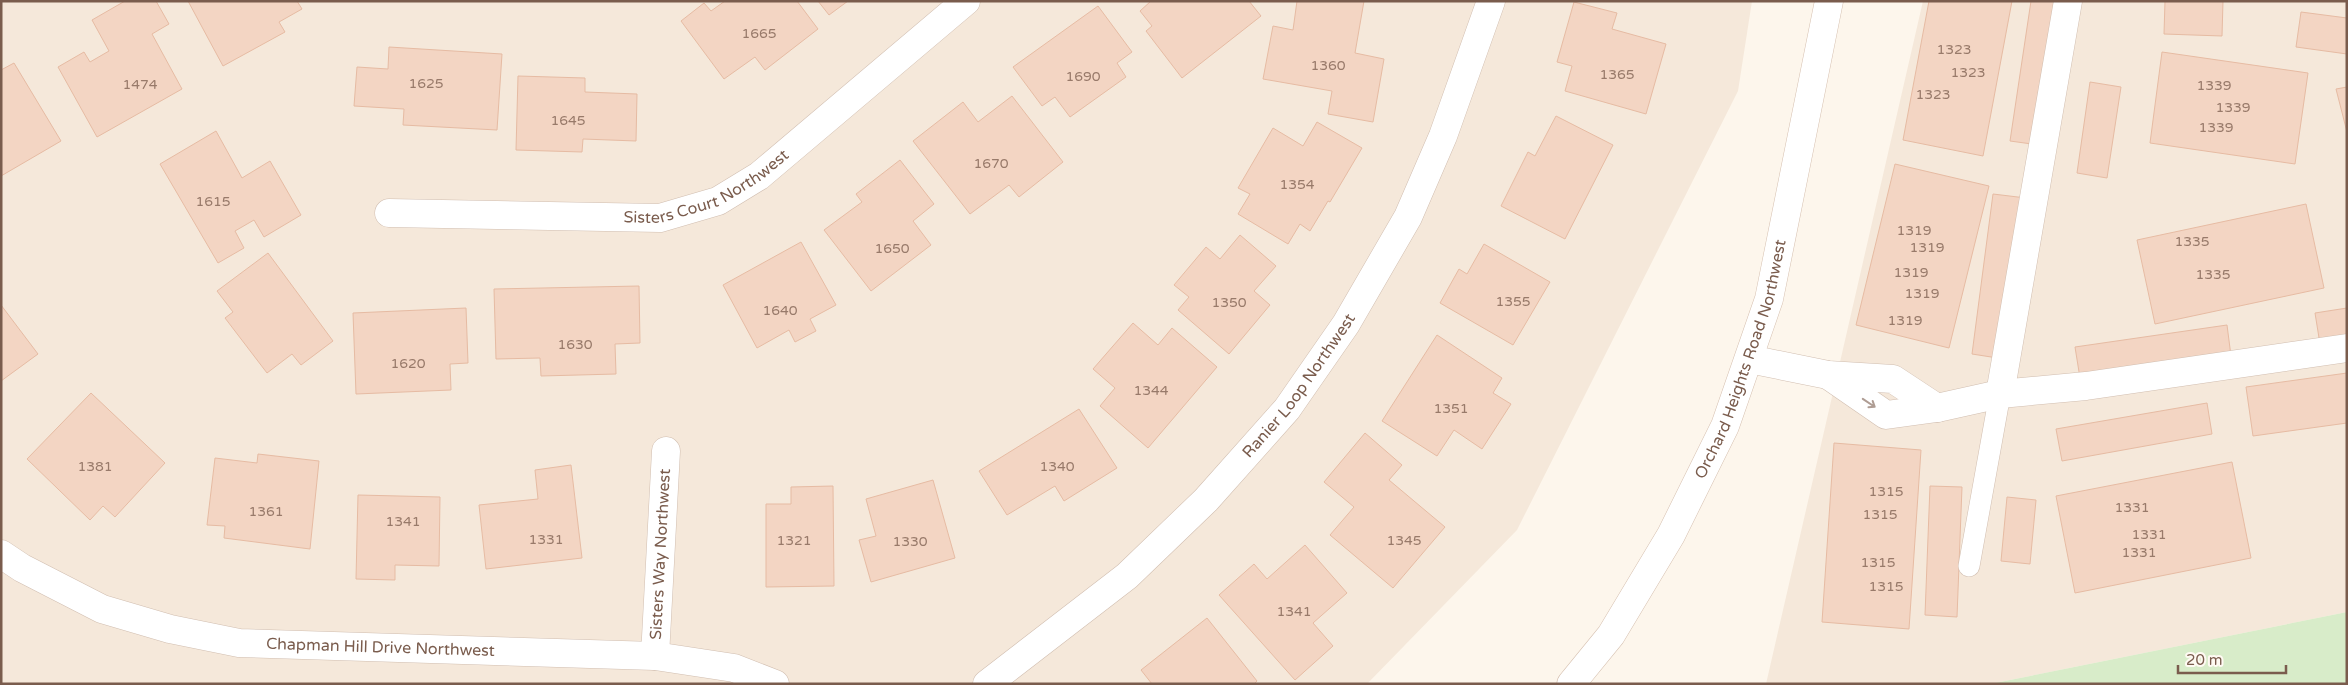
<svg xmlns="http://www.w3.org/2000/svg" width="2348" height="685" font-family="'Varela Round',sans-serif">
<style>
.residential{fill:#f5e8da}
.green{fill:#d8ecc9}
.building{fill:#f3d5c3;stroke:#e6bba3}
.lines{fill:none;stroke-linecap:round;stroke-linejoin:round}
.lane-casing{stroke:#d1beb0;stroke-width:22}
.street-casing{stroke:#d1beb0;stroke-width:29}
.secondary-casing{stroke:#d6c0b0;stroke-width:29}
.lane{stroke:#fff;stroke-width:21}
.street{stroke:#fff;stroke-width:28}
.secondary{stroke:#fff;stroke-width:28}
.oneway{stroke:#af9d94}
.labels{text-anchor:middle;dominant-baseline:central;stroke-width:4;stroke-linejoin:round;paint-order:stroke}
.number-label{font-size:14px;fill:#987a6a}
.street-label{font-size:16px;fill:#7a5c4d;stroke:#fffaf3}
</style>
<rect width="100%" height="100%" fill="#fdf6ec"/>
<path class="residential" d="M1,1h1751l-14,90 -221,439 -150,154h-1366z
M1923,1h424v611l-357,72h-224z"/>
<path class="green" d="M2347,612v72h-357z"/>
<path class="building" d="M125,1h31l13,23 -17,10 30,55 -85,48 -39,-70 26,-15 6,10 19,-11 -17,-31z
M188,1h109l5,8 -23,13 6,10 -62,34z
M725,1h72l21,28 -53,41 -10,-13 -31,22 -43,-58 23,-18 7,8z
M818,1h30l-19,14z
M1151,1h98l12,15 -79,62 -36,-47 6,-5 -12,-15z
M1297,1h67l-9,52 29,6 -11,63 -45,-8 4,-23 -69,-12 10,-53 20,4z
M1929,1h83l-29,155 -80,-16z
M2031,1h29l-21,144 -29,-4z
M2165,1h58l-1,35 -58,-2z
M1574,2l43,11 -5,16 54,15 -20,70 -81,-23 7,-25 -15,-4z
M1098,6l34,46 -15,11 9,14 -56,40 -15,-20 -13,9 -29,-39z
M2301,12l46,6v36l-51,-7z
M389,47l113,7 -5,76 -94,-5 1,-16 -50,-3 3,-39 31,2z
M2162,52l146,21 -13,91 -145,-21z
M14,63l47,78 -60,35v-106z
M518,76l67,2v14l52,2 -1,47 -53,-2 -1,13 -66,-2z
M2090,82l31,5 -14,91 -30,-5z
M2347,87v45l-11,-43z
M1012,96l51,66 -44,35 -10,-12 -39,29 -57,-73 50,-39 15,20z
M1556,116l57,29 -48,94 -64,-33 27,-54 7,4z
M1317,122l45,26 -32,54 -2,-1 -18,30 -10,-7 -12,20 -50,-30 12,-20 -12,-6 35,-60 30,18z
M216,131l26,47 28,-17 31,54 -37,22 -10,-17 -19,11 9,17 -26,15 -58,-99z
M900,160l34,44 -21,17 18,24 -60,46 -47,-61 38,-28 -6,-8z
M1895,164l94,22 -40,162 -93,-23z
M1993,194l33,4 -22,161 -32,-5z
M2306,204l18,84 -169,36 -18,-84z
M1240,235l36,31 -22,25 16,14 -41,49 -51,-44 11,-13 -15,-12 32,-38 14,12z
M801,242l35,63 -26,14 6,12 -21,11 -6,-12 -32,18 -34,-63z
M1484,244l66,38 -37,63 -73,-42 19,-34 8,5z
M268,253l65,88 -32,24 -9,-11 -25,19 -42,-55 8,-6 -16,-21z
M639,286l1,57 -25,1 1,30 -75,2 -1,-18 -44,1 -2,-70z
M1,305l37,49 -37,27z
M466,308l2,55 -18,1 1,26 -95,4 -3,-81z
M2347,308v32l-27,4 -5,-31z
M1133,323l25,22 14,-17 45,39 -69,81 -48,-42 15,-18 -22,-19z
M2227,325l4,31 -151,22 -5,-31z
M1437,335l65,43 -9,15 18,11 -29,45 -28,-19 -17,26 -55,-35z
M2347,373v50l-94,13 -7,-49z
M91,393l74,70 -50,54 -12,-11 -13,14 -63,-61z
M2207,403l5,31 -150,27 -6,-32z
M1079,409l38,59 -53,33 -9,-15 -48,29 -28,-44z
M1365,433l37,32 -13,15 56,47 -52,61 -63,-53 24,-28 -30,-25z
M1834,443l87,7 -12,179 -87,-7z
M258,454l61,7 -9,88 -86,-11 1,-12 -18,-1 8,-67 42,5z
M2232,462l19,96 -176,35 -19,-97z
M571,465l11,93 -96,11 -7,-64 59,-6 -3,-29z
M933,480l22,78 -84,24 -12,-42 17,-4 -10,-37z
M833,486l1,100 -68,1v-83h25v-17z
M1930,486l32,1 -5,130 -32,-2z
M358,495l82,2 -1,69 -44,-1v15l-39,-1z
M2007,497l29,3 -6,64 -29,-3z
M1305,545l42,48 -34,30 20,23 -38,34 -76,-85 35,-31 13,15z
M1207,618l50,63 -3,3h-102l-11,-14z"/>
<g class="lines">
<g class="lane-casing">
<path id="lane" d="M1969,566l31,-172"/>
</g>
<g class="street-casing">
<g id="street">
<path id="s1" d="M389,213l271,5 58,-17 41,-25 207,-175"/>
<path d="M1749,359l79,16 65,4 44,29"/>
<path d="M1828,375l58,40 51,-7 63,-14 86,-8 261,-38"/>
<path d="M2000,394l68,-393"/>
<path id="s2" d="M1,554l21,14 80,41 68,20 69,14 416,13 79,12 41,16"/>
<path id="s3" d="M655,656l11,-205"/>
<path id="s4" d="M987,684l140,-108 79,-76 81,-91 59,-85 62,-107 35,-81 48,-135"/>
</g>
</g>
<g class="secondary-casing">
<g id="secondary">
<path id="s5" d="M1571,684l40,-49 60,-100 54,-109 44,-127 60,-298"/>
</g>
</g>
<use href="#lane" class="lane"/>
<use href="#street" class="street"/>
<use href="#secondary" class="secondary"/>
</g>
<defs><path id="oneway-shaft" d="M-6 0H5M1.5-3L5.5 0L1.5 3" fill="none" stroke-width="1.6" stroke-linecap="round" stroke-linejoin="round" transform="scale(1.25)"/></defs>
<use class="oneway" href="#oneway-shaft" transform="translate(1869 403) rotate(34)"/>
<g class="labels">
<g class="number-label">
<text x="759" y="33">1665</text>
<text x="1954" y="49">1323</text>
<text x="1328" y="65">1360</text>
<text x="1968" y="72">1323</text>
<text x="1617" y="74">1365</text>
<text x="1083" y="76">1690</text>
<text x="426" y="83">1625</text>
<text x="140" y="84">1474</text>
<text x="2214" y="85">1339</text>
<text x="1933" y="94">1323</text>
<text x="2233" y="107">1339</text>
<text x="568" y="120">1645</text>
<text x="2216" y="127">1339</text>
<text x="991" y="163">1670</text>
<text x="1297" y="184">1354</text>
<text x="213" y="201">1615</text>
<text x="1914" y="230">1319</text>
<text x="2192" y="241">1335</text>
<text x="1927" y="247">1319</text>
<text x="892" y="248">1650</text>
<text x="1911" y="272">1319</text>
<text x="2213" y="274">1335</text>
<text x="1922" y="293">1319</text>
<text x="1513" y="301">1355</text>
<text x="1229" y="302">1350</text>
<text x="780" y="310">1640</text>
<text x="1905" y="320">1319</text>
<text x="575" y="344">1630</text>
<text x="408" y="363">1620</text>
<text x="1151" y="390">1344</text>
<text x="1451" y="408">1351</text>
<text x="95" y="466">1381</text>
<text x="1057" y="466">1340</text>
<text x="1886" y="491">1315</text>
<text x="2132" y="507">1331</text>
<text x="266" y="511">1361</text>
<text x="1880" y="514">1315</text>
<text x="403" y="521">1341</text>
<text x="2149" y="534">1331</text>
<text x="546" y="539">1331</text>
<text x="794" y="540">1321</text>
<text x="1404" y="540">1345</text>
<text x="910" y="541">1330</text>
<text x="2139" y="552">1331</text>
<text x="1878" y="562">1315</text>
<text x="1886" y="586">1315</text>
<text x="1294" y="611">1341</text>
</g>
<g class="street-label">
<text stroke="none"><textPath href="#s1" startOffset="325">Sisters Court Northwest</textPath></text>
<text stroke="none"><textPath href="#s5" startOffset="370">Orchard Heights Road Northwest</textPath></text>
<text stroke="none"><textPath href="#s4" startOffset="434">Ranier Loop Northwest</textPath></text>
<text stroke="none"><textPath href="#s3" startOffset="102">Sisters Way Northwest</textPath></text>
<text stroke="none"><textPath href="#s2" startOffset="398">Chapman Hill Drive Northwest</textPath></text>
</g>
</g>
<rect width="2348" height="685" fill="none" stroke="#7a5c4d" stroke-width="5"/>
<path d="M2178 665v8h108v-8" fill="none" stroke="#7a5c4d" stroke-width="2.5"/>
<text x="2186" y="665" font-size="15" fill="#7a5c4d" stroke="#fffaf3" stroke-width="4" paint-order="stroke">20 m</text>
</svg>
